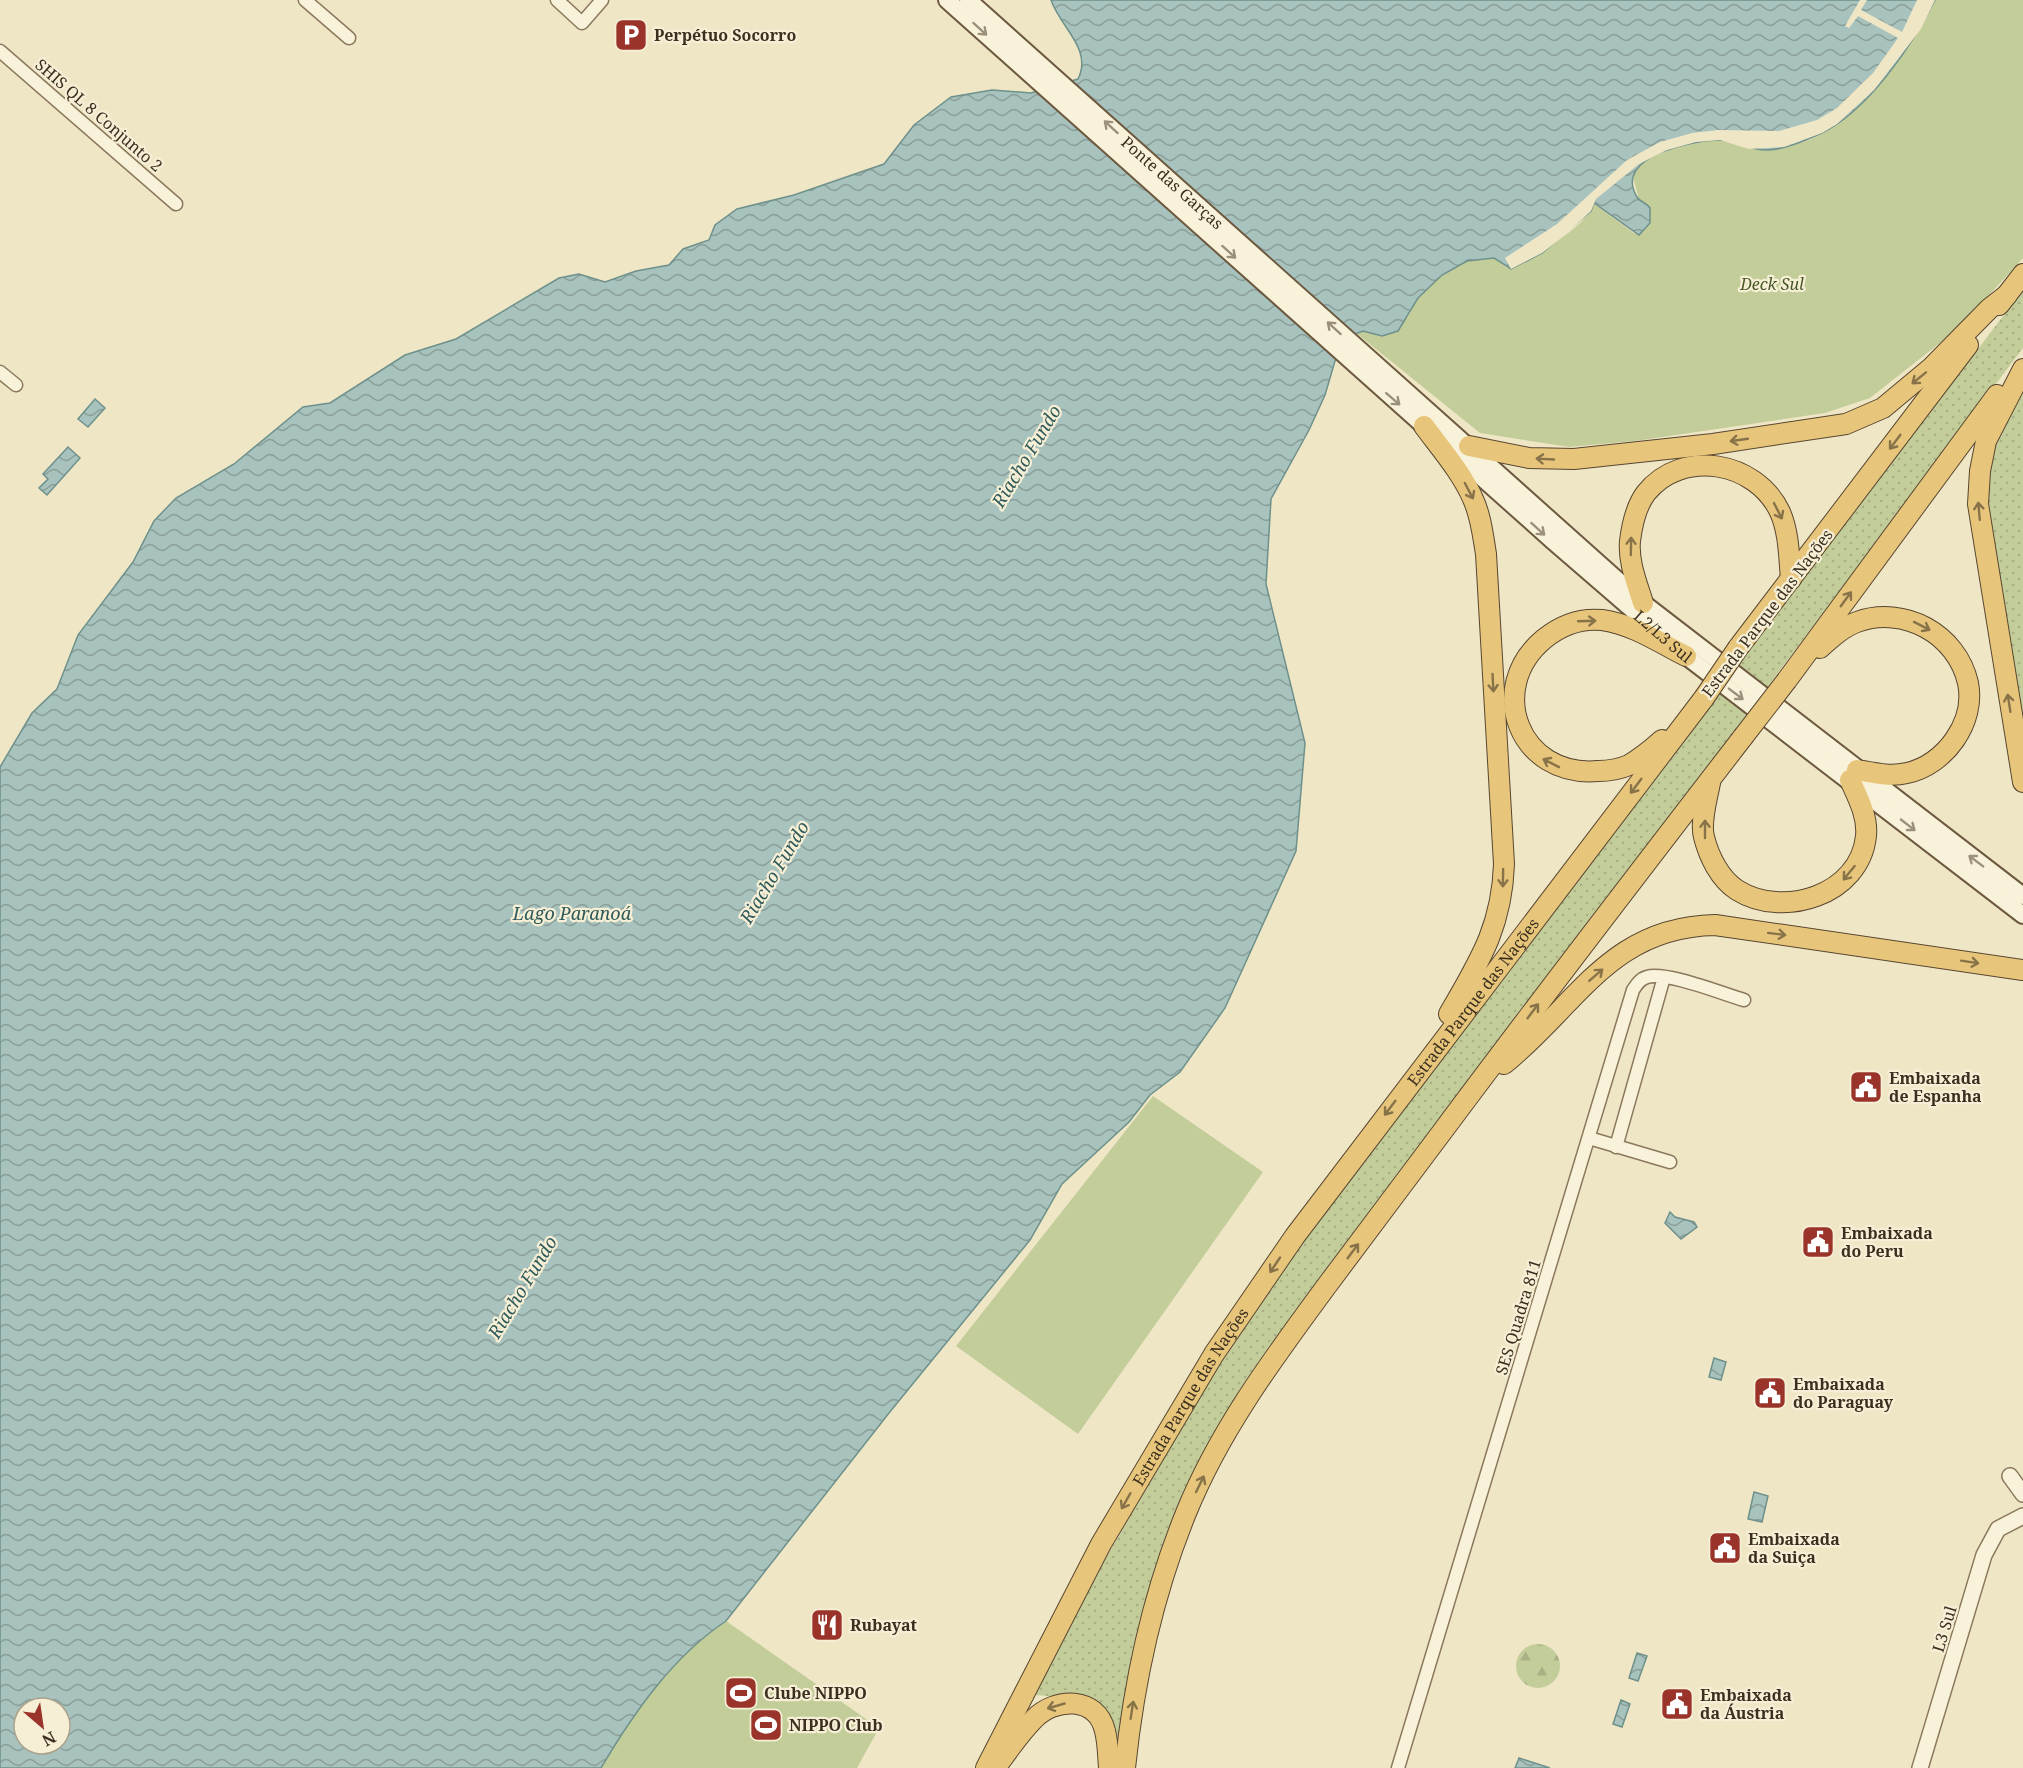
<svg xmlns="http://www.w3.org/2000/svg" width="2023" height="1768" font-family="'Noto Serif',serif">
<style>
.grass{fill:url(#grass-dots)}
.forest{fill:url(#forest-firs)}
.green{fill:#c3cd9a}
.water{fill:url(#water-waves);stroke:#6e918b;stroke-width:1.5;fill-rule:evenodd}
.pier{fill:#efe6c6}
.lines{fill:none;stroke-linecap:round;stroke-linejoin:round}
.minor-casing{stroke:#8b785c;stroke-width:15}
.tertiary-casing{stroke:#8b785c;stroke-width:18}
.secondary-casing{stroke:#6c593f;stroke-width:20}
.trunk-casing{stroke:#584630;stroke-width:22}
.minor{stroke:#f9f2da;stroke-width:12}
.tertiary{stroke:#f9f2da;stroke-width:15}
.secondary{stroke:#f9f2da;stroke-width:16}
.trunk{stroke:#e7c67c;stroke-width:20}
.trunk-bridge-casing{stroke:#584630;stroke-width:22;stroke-linecap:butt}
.trunk-bridge{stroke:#e7c67c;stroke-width:20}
.oneway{stroke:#9a907c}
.oneway2{stroke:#887349}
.labels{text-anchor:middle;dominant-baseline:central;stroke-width:4.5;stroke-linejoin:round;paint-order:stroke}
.poi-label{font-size:16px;font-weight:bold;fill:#3b2f1f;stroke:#f6efd6;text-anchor:start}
.street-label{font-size:16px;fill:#3b2f1f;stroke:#f6efd6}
.park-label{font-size:16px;font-style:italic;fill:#475726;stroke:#f6efd6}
.water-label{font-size:18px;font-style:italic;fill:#2f5a5a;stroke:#f6efd6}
</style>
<defs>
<pattern id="grass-dots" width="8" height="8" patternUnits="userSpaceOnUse" patternTransform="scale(1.5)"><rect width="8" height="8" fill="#c3cd9a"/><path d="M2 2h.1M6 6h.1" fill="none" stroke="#a8b084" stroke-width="1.8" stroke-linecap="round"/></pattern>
<pattern id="forest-firs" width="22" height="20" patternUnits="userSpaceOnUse" patternTransform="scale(1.5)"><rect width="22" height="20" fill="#c3cd9a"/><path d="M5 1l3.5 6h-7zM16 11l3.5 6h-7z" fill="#a8b084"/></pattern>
<pattern id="water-waves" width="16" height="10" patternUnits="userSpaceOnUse" patternTransform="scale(1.5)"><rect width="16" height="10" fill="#a8c2bd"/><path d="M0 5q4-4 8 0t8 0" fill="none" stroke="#8a9e99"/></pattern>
</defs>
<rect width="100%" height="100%" fill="#efe6c6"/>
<path class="grass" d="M2023,290v58l-748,991 -50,76 -30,55 -16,38 -42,125 -24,132 -26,-66 -52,-4 58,-115 128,-219 117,-173z
M2023,389v393l-45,-278 20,-75z"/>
<path class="forest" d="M1516 1666a22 22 0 1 1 44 0a22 22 0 1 1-44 0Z"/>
<path class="green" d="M1935,0h88v258l-64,70 -89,70 -45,15 -190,28 -66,6 -89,-14 -124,-100 7,-2 19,5 26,-19 10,-19 24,-23 25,-14 27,-3 13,10c24,-13 80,-38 86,-65l42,31c1,-10 4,-21 4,-32 0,-12 -12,-26 0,-38 5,-5 15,-8 21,-10 19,-9 51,-20 71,-13 1,1 7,4 8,5 12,2 43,-1 55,-2 58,-9 117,-96 141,-144z
M1153,1096l110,76 -185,262 -122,-88z
M726,1621l153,107 -22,40h-256c32,-54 71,-111 125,-147z"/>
<path class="water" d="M1051,0h884c-23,46 -67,111 -115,134 -16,7 -34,15 -52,16 -18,1 -32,-10 -49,-10 -25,0 -107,16 -82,57 3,5 10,6 13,11v15l-11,12 -45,-32 -3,8 -49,42 -31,16 -17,-11 -27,3 -25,14 -24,23 -20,33 -16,5 -19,-5 -8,3 -20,27 -10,34 -16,35 -38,69 -5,85 39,159 -9,108 -71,157 -45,64 -30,23 -21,27 -67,62 -32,56 -141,173 -163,208c-54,36 -93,93 -125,147h-601v-1001l32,-54 25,-24 21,-54 55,-73 21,-41 22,-23 58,-34 69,-57 27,-4 75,-48 51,-16 103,-61 20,-4 26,8 31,-11 33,-6 14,-16 26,-9 6,-15 22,-16 57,-14 90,-31 30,-39 37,-28 41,-7 39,3 47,-14c15,-30 -18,-52 -27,-79zM24,1708h36v36h-36z
M95,399l10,9 -17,19 -10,-8z
M68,447l12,11 -33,37 -8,-7 9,-9 -5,-5z
M1670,1212l5,5 19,5 3,5 -16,12 -16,-16z
M1714,1358l12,4 -5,18 -12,-3z
M1754,1492l14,4 -6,26 -14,-3z
M1637,1653l10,3 -9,25 -9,-3z
M1621,1700l9,4 -8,23 -9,-3z
M1519,1758l31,10h-35z"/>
<path class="pier" d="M1860,0h7l-6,10 41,22 15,-32h18l-14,29 -47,61 -37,34 -15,9 -38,14 -35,2 -29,-9 -24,2 -29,8 -28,14 -43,35 -5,12 -27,25 -22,17 -31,16 -6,-11 52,-34 70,-64 33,-18 32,-9 26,-3 61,1 38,-11 20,-12 36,-35 25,-35 -40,-22 -9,12 -4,-2z"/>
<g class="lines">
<g class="minor-casing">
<path id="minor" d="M305,0l44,38
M557,0l25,23 20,-23
M0,51l176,153
M0,372l16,13
M1589,1138l81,24
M1616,1147l48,-170
M1398,1768l235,-778c4,-6 7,-11 14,-13 19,-6 76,17 97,23"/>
</g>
<g class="tertiary-casing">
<path id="tertiary" d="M2010,1476l13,18
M1920,1768l64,-213 14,-26 25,-13"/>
</g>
<g class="secondary-casing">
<g id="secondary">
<path id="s1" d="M947,0l606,541 133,115 337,259"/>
<path id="s2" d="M968,0l675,603 380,293"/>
</g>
</g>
<g class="trunk-casing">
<g id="trunk">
<path d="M1999,305l24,-31"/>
<path d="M2023,369l-37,72 -6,30 -2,33 45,278"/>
<path d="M1424,426c17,23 38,47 49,73 8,17 10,37 13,55l18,310c-2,63 -25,98 -55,150"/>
<path d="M1469,446l60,12 45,1 139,-15 133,-20 37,-16 48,-40 58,-59 18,-14"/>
<path d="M1643,603c-6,-20 -15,-41 -13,-62 2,-16 6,-35 16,-48 36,-45 110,-32 134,19 9,20 9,45 11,67"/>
<path d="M1738,648l230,-303"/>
<path d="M1820,648c11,-10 23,-21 37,-26 47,-17 100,12 111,61 8,39 -23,82 -61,90 -17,4 -33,0 -50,-3"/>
<path d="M1787,680l210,-285"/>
<path d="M1662,740c-10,9 -21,18 -33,25 -9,4 -21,6 -31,6 -79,7 -113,-83 -54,-132 17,-14 36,-21 58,-19 30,4 58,23 84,36"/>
<path d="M1710,783c-3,16 -10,39 -6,54 5,20 16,42 33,53 46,29 123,5 129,-54 2,-20 -8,-38 -16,-56"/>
<path d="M1504,1064c73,-59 106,-137 211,-139l308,45"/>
<path d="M999,1763c11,-15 22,-31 35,-44 21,-22 63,-23 71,12 3,11 3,25 4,37"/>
<path id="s3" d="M986,1768l115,-224 113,-190 81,-118 409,-538"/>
<path d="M1125,1768c9,-87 28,-174 61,-255 34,-84 89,-157 142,-229 38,-51 76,-101 114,-152 99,-133 200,-264 301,-395"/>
</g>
</g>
<use href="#minor" class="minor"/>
<use href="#tertiary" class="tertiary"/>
<use href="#secondary" class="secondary"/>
<use href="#trunk" class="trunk"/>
<g class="trunk-bridge-casing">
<path id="trunk-bridge" d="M1704,698l34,-50
M1743,737l44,-57"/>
</g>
<use href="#trunk-bridge" class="trunk-bridge"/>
</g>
<defs><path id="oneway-shaft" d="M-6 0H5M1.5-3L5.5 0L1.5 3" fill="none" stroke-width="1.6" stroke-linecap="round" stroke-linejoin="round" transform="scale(1.5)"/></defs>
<g class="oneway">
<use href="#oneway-shaft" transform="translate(980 29) rotate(42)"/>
<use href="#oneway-shaft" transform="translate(1111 127) rotate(-138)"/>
<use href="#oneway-shaft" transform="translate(1229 252) rotate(42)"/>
<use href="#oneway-shaft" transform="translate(1334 328) rotate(-138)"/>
<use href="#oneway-shaft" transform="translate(1393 399) rotate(41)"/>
<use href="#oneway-shaft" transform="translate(1538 529) rotate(42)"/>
<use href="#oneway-shaft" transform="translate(1736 694) rotate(37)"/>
<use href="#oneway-shaft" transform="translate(1908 825) rotate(38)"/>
<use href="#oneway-shaft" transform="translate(1976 861) rotate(-143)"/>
</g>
<g class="oneway2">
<use href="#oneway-shaft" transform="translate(1919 378) rotate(141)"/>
<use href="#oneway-shaft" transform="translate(1739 440) rotate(172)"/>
<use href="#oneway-shaft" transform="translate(1895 442) rotate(127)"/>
<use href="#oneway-shaft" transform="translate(1545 459) rotate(-177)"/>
<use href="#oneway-shaft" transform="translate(1469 491) rotate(62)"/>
<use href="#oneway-shaft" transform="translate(1778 511) rotate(63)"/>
<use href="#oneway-shaft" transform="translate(1979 511) rotate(-95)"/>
<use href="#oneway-shaft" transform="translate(1631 546) rotate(-89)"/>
<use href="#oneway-shaft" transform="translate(1846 599) rotate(-54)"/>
<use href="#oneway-shaft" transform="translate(1587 621) rotate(-2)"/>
<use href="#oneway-shaft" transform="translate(1922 626) rotate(27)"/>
<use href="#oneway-shaft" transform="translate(1493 683) rotate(87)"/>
<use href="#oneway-shaft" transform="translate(2009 703) rotate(-99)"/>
<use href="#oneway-shaft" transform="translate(1551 763) rotate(-153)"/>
<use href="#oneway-shaft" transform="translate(1636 786) rotate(127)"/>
<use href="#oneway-shaft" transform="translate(1705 829) rotate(-90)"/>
<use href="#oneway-shaft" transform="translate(1849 873) rotate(129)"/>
<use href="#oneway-shaft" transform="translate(1503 878) rotate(91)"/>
<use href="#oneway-shaft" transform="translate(1777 934) rotate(7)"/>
<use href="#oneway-shaft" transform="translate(1970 962) rotate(9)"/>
<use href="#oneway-shaft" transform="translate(1596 975) rotate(-41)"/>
<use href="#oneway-shaft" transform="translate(1533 1011) rotate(-53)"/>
<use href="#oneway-shaft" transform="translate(1390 1108) rotate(127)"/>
<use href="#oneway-shaft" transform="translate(1353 1251) rotate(-53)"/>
<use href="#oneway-shaft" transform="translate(1275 1265) rotate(124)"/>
<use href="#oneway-shaft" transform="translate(1200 1484) rotate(-64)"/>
<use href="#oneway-shaft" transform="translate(1126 1501) rotate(120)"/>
<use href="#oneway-shaft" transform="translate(1056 1706) rotate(164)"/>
<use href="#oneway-shaft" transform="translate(1132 1710) rotate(-81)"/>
</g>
<defs>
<g id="parking-square" transform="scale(1.725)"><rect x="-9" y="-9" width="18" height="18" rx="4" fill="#9a342b" stroke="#f6efd6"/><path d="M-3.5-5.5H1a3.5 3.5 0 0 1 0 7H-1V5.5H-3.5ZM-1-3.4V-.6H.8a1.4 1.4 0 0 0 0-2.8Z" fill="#fff"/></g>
<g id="civic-square" transform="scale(1.725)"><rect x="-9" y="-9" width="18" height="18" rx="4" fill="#9a342b" stroke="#f6efd6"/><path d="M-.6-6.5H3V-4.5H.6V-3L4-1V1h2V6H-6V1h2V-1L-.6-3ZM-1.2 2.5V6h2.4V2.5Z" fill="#fff"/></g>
<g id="restaurant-square" transform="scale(1.725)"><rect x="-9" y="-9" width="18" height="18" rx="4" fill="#9a342b" stroke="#f6efd6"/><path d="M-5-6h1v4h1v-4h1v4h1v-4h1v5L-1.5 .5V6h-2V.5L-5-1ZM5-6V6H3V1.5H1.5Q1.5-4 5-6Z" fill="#fff"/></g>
<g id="stadium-square" transform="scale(1.725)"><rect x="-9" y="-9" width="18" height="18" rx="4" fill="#9a342b" stroke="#f6efd6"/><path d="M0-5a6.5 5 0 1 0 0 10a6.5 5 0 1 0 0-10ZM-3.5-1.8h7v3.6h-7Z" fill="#fff"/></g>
</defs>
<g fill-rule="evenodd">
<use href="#parking-square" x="631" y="35"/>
<use href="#civic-square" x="1866" y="1087"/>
<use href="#civic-square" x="1818" y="1242"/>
<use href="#civic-square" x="1770" y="1393"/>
<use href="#civic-square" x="1725" y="1548"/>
<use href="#restaurant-square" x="827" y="1625"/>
<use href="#stadium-square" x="741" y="1693"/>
<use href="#civic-square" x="1677" y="1704"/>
<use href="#stadium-square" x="766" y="1725"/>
</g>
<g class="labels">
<g class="poi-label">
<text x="654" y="35">Perpétuo Socorro</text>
<text x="1889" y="1078">Embaixada<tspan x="1889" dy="18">de Espanha</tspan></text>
<text x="1841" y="1233">Embaixada<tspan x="1841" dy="18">do Peru</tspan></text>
<text x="1793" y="1384">Embaixada<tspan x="1793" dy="18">do Paraguay</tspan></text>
<text x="1748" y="1539">Embaixada<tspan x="1748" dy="18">da Suiça</tspan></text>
<text x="850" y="1625">Rubayat</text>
<text x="764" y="1693">Clube NIPPO</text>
<text x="1700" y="1695">Embaixada<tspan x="1700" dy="18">da Áustria</tspan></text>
<text x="789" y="1725">NIPPO Club</text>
</g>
<g class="street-label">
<text transform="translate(99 115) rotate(41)">SHIS QL 8 Conjunto 2</text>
<text stroke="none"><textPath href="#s2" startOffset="274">Ponte das Garças</textPath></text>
<text transform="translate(1767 613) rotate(-53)">Estrada Parque das Nações</text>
<text stroke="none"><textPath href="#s1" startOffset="958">L2/L3 Sul</textPath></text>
<text stroke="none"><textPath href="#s3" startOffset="910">Estrada Parque das Nações</textPath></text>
<text transform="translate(1518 1317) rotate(-73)">SES Quadra 811</text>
<text stroke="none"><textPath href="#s3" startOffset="424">Estrada Parque das Nações</textPath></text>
<text transform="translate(1944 1629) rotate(-73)">L3 Sul</text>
</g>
<g class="park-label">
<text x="1772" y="284">Deck Sul</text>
</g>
<g class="water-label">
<text transform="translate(1026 456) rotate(-59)">Riacho Fundo</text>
<text transform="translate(774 872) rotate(-59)">Riacho Fundo</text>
<text x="572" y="913">Lago Paranoá</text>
<text transform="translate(522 1287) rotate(-59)">Riacho Fundo</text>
</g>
</g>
<g transform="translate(42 1726) rotate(151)"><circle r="28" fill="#f6efd6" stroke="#aba28d" stroke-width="1.5"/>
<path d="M0-4.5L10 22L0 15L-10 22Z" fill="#9a342b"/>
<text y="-9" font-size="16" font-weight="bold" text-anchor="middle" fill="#3b2f1f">N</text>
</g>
</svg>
